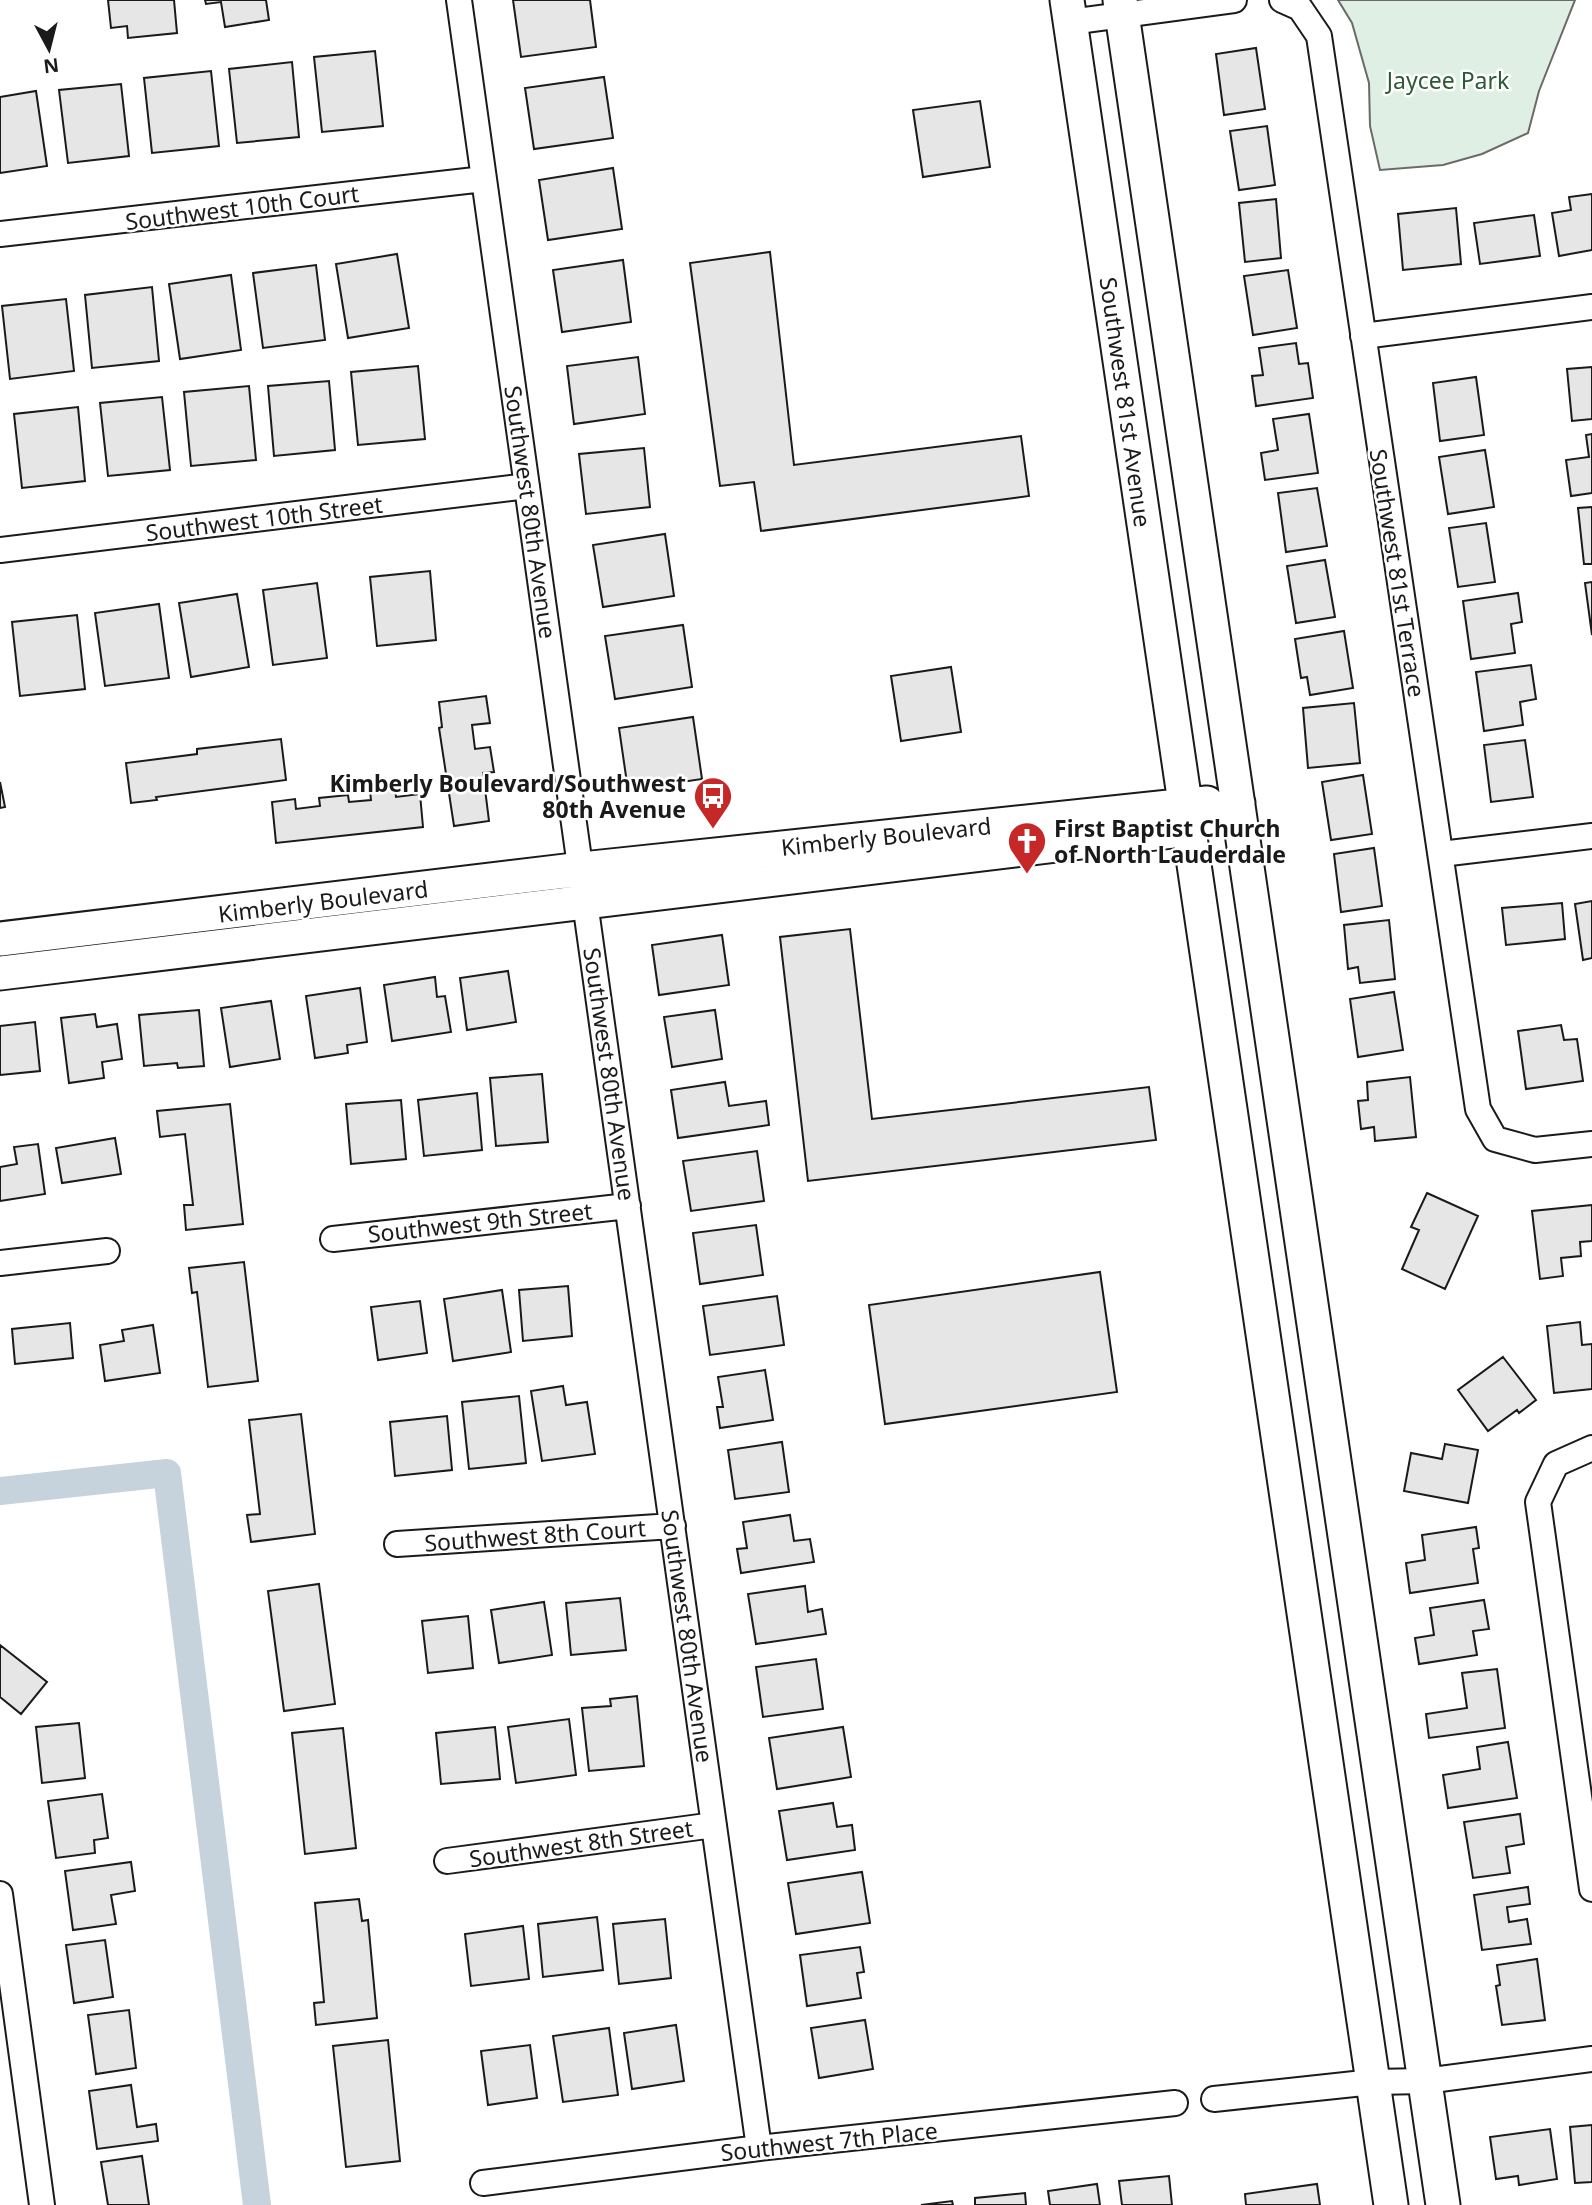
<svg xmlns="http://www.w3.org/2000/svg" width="1592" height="2205" font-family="'Noto Sans',sans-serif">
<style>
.green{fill:#e0efe3;stroke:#6a6a6a;stroke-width:2}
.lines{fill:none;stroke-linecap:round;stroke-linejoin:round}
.canal{stroke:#c6d2dc;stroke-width:28}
.building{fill:#e6e6e6;stroke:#1a1a1a;stroke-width:2}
.street-casing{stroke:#1a1a1a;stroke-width:28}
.secondary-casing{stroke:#1a1a1a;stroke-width:37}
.street{stroke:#fff;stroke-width:24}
.secondary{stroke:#fff;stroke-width:33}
.labels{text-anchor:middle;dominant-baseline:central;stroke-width:5;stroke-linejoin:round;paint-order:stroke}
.park-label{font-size:23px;fill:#2b5a34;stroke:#fff}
.street-label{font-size:23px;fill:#1a1a1a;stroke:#fff}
.poi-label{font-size:23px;font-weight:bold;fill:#1a1a1a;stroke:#fff;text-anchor:end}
</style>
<rect width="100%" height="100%" fill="#fff"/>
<path class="green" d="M1338,0h237l-36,91 -11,42 -46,21 -39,11 -63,5 -10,-44 -1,-43 -17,-60z"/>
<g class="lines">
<path class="canal" d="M0,1491l167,-18 90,732"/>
</g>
<path class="building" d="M108,0h66l3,33 -49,5 -1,-12 -16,2z
M205,0h61l3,20 -44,7 -4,-25 -15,2z
M513,0h77l6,47 -75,10z
M1256,48l9,61 -41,6 -8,-61z
M375,51l8,75 -61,6 -8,-75z
M292,62l7,75 -62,6 -8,-74z
M211,71l8,75 -67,7 -8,-75z
M604,77l9,61 -79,11 -9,-61z
M121,84l8,72 -61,7 -9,-73z
M36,91l11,75 -47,7v-76z
M980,101l10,66 -67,10 -10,-67z
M1267,126l8,59 -36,5 -9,-59z
M613,168l9,61 -74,11 -9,-60z
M1592,194v56l-33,6 -7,-43 19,-3 -2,-13z
M1276,199l5,59 -36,4 -6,-59z
M1456,208l5,56 -58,6 -5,-56z
M1534,215l6,41 -60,8 -6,-41z
M770,252l24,213 227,-29 8,60 -268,35 -7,-49 -34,4 -30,-223z
M397,254l12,74 -61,10 -12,-74z
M623,260l8,62 -69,10 -9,-62z
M316,265l9,75 -62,8 -10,-75z
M1288,270l9,58 -44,7 -9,-59z
M231,275l10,75 -61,9 -11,-75z
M152,287l7,74 -67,7 -7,-73z
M66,299l8,72 -64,8 -8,-73z
M1296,343l3,21 9,-1 5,35 -57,8 -4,-30 11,-1 -4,-27z
M638,357l7,57 -71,10 -7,-58z
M418,366l7,73 -67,6 -7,-73z
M1592,367v52l-20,2 -5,-52z
M1476,377l8,58 -44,6 -7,-58z
M329,381l6,69 -61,6 -6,-70z
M249,386l7,74 -65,6 -7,-74z
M162,397l8,73 -62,6 -8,-73z
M78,407l7,74 -63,7 -8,-74z
M1309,414l9,59 -53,7 -4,-27 17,-3 -5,-31z
M1592,434v59l-21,3 -5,-36 23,-3 -3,-22z
M644,448l6,59 -64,7 -7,-60z
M1485,450l9,57 -46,7 -9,-57z
M1317,488l10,58 -41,6 -8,-59z
M1592,507v57h-8l-6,-56z
M1486,523l9,59 -37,5 -9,-59z
M665,534l9,62 -71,11 -10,-62z
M1325,560l10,57 -39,6 -9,-57z
M430,571l6,69 -59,6 -7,-69z
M1592,582v53l-7,-52z
M317,583l10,75 -54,7 -10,-75z
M1518,593l4,29 -11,2 4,29 -44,6 -8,-58z
M237,594l12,73 -58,10 -12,-74z
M159,604l10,74 -64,8 -10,-73z
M77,615l8,74 -65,7 -8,-74z
M683,625l9,62 -77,12 -10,-63z
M1344,631l9,57 -43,7 -3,-18 -6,1 -6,-39z
M1531,665l5,34 -16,3 3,23 -39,6 -8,-59z
M951,667l10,65 -60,9 -10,-65z
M486,696l4,27 -18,2 3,24 15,-2 4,25 -11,1 6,48 -35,5 -15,-98 3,-1 -3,-25z
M1354,703l6,60 -52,5 -5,-60z
M693,717l9,62 -74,11 -9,-62z
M281,739l5,41 -130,17 1,3 -26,3 -5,-40 71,-9v-5z
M1525,740l8,57 -42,5 -7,-57z
M1363,775l9,59 -41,6 -9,-58z
M0,782l5,25 -5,1z
M395,789l1,8 24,-3 3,33 -147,16 -4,-41 23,-3 1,10 24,-3 -1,-8 29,-3 1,7 22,-2 -1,-9z
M1374,848l8,58 -41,6 -7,-58z
M1592,901v57l-9,2 -8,-56z
M1562,903l3,36 -59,6 -4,-37z
M1389,920l6,59 -35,4 -2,-16 -10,2 -4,-44z
M850,929l22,190 277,-32 7,53 -348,41 -28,-244z
M722,935l7,50 -70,10 -7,-50z
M508,971l8,51 -49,8 -7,-52z
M435,977l2,20 8,-1 6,36 -59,9 -8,-56z
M360,988l7,54 -20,3 1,8 -33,5 -9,-62z
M1394,992l9,58 -45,7 -8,-58z
M271,1001l9,58 -50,8 -9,-59z
M199,1010l5,56 -26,2 -1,-5 -33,3 -5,-51z
M715,1010l7,49 -50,8 -8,-50z
M95,1014l2,13 20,-3 5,35 -20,3 2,16 -35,5 -8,-65z
M35,1022l5,49 -40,4v-49z
M1561,1025l3,15 13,-1 6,42 -57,8 -8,-58z
M542,1074l6,68 -52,4 -6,-68z
M1410,1077l6,60 -41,4 -1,-14 -13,2 -3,-28 10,-1 -1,-18z
M725,1082l4,24 37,-5 3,24 -91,13 -7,-48z
M477,1093l5,57 -58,6 -6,-56z
M401,1100l5,59 -55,5 -5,-60z
M230,1104l13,120 -57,6 -2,-25h9l-8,-71 -25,3 -3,-26z
M115,1138l6,36 -59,9 -6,-35z
M38,1144l7,50 -45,7v-34l17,-3 -3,-17z
M757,1151l7,50 -73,10 -8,-50z
M1427,1193l51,23 -33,73 -43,-20 17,-39 -8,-3z
M1592,1205v36l-12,1 1,14 -20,2 2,18 -23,3 -8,-68z
M756,1225l7,50 -63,9 -7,-51z
M244,1262l14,119 -50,6 -11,-95 -5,1 -3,-25z
M1100,1272l17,120 -232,32 -16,-119z
M568,1286l4,50 -49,5 -4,-51z
M502,1290l9,62 -58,9 -9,-62z
M777,1296l7,49 -74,10 -7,-49z
M420,1301l7,52 -49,7 -7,-53z
M1580,1322l2,23 10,-1v45l-38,4 -7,-67z
M70,1323l3,35 -58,6 -3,-35z
M153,1325l7,48 -55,8 -5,-36 24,-4 -2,-11z
M1503,1357l33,43 -17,13 -2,-3 -29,21 -30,-41z
M765,1370l8,50 -53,8 -3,-21h6l-5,-30z
M563,1386l3,19 21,-3 8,52 -53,7 -11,-70z
M519,1396l7,67 -57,6 -7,-67z
M301,1414l14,120 -64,8 -4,-27 13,-1 -11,-94z
M447,1416l5,54 -57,6 -5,-54z
M782,1442l7,50 -54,7 -7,-49z
M1445,1444l33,6 -10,53 -64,-12 7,-38 31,6z
M790,1515l4,26 16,-2 4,23 -73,11 -4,-24 10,-1 -4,-26z
M1476,1527l3,21 -6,1 5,34 -68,10 -4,-30 19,-3 -3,-25z
M319,1584l16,120 -51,7 -16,-120z
M805,1586l3,26 14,-3 4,25 -70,10 -8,-50z
M620,1598l6,52 -55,5 -5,-52z
M1484,1600l5,29 -16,2 4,24 -58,9 -4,-26 19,-3 -4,-27z
M544,1602l8,53 -53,8 -8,-53z
M468,1616l5,52 -45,5 -6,-52z
M0,1645l47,37 -26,32 -21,-17z
M816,1659l7,50 -60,8 -7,-50z
M1497,1669l8,59 -76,10 -3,-24 41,-6 -5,-35z
M637,1696l7,70 -55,5 -7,-63 29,-2 -1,-7z
M569,1719l7,56 -60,8 -8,-56z
M79,1723l6,55 -43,5 -6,-56z
M495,1727l5,52 -59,5 -5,-51z
M843,1727l8,50 -74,12 -8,-51z
M343,1728l13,120 -51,6 -13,-121z
M1508,1742l9,56 -69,10 -5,-33 37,-6 -3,-22z
M102,1794l6,44 -14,2 1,13 -39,5 -8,-57z
M833,1803l4,24 15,-2 3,25 -68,10 -8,-49z
M1520,1814l4,30 -18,3 4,26 -37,5 -9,-56z
M131,1862l4,29 -24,4 5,29 -43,6 -8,-59z
M862,1872l8,51 -74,11 -8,-51z
M1528,1887l2,17 -23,3 2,15 18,-3 4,25 -49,6 -8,-55z
M359,1899l3,22 6,-1 9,98 -61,7 -2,-22 10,-1 -9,-99z
M597,1917l6,53 -60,7 -5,-53z
M665,1919l6,59 -52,6 -6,-60z
M523,1926l6,53 -58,7 -6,-52z
M105,1940l8,57 -39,6 -8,-58z
M860,1947l4,25 -7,1 4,25 -54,8 -7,-51z
M1537,1959l8,61 -43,5 -6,-39 4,-1 -3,-20z
M129,2010l7,58 -40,6 -8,-59z
M865,2020l8,49 -54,9 -8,-50z
M676,2025l8,56 -52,8 -8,-56z
M609,2028l9,67 -55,7 -10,-66z
M388,2040l12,121 -54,6 -13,-121z
M530,2045l7,53 -49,7 -7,-54z
M131,2085l6,42 19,-3 2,17 -61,8 -8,-58z
M1592,2125v57l-17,1 -5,-56z
M1550,2129l7,50 -38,6 -1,-9 -22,3 -6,-42z
M142,2156l7,49h-41l-7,-43z
M1169,2176l3,29h-50l-3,-24z
M1097,2184l3,21h-50l-2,-14z
M1317,2184l3,21h-74l-1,-11z
M1025,2193l1,12h-51v-7z
M952,2201l1,4h-32z"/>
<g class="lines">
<g class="street-casing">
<path id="street" d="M459,0l300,2148
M1282,0l18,8 19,28 159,1073 17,30 40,11 57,-6
M1070,22l164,-22
M0,234l484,-55
M1363,336l229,-29
M0,550l527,-64
M1441,854l151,-18
M333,1239l295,-33
M0,1263l107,-12
M1592,1448l-36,16 -18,38 54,387
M397,1544l276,-18
M447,1861l267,-36
M0,1894l42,311
M1214,2099l159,-17 52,-1 167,-22
M483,2183l276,-35 416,-45"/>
</g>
<g class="secondary-casing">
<path id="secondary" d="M1067,0l324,2205
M1120,0l323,2205
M0,939l582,-70 625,-66
M0,973l1189,-144 49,-26"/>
</g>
<use href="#street" class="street"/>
<use href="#secondary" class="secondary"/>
</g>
<defs>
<g id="bus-pin" transform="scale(2.0125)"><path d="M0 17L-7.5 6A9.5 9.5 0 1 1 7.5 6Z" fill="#c62828" stroke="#fff"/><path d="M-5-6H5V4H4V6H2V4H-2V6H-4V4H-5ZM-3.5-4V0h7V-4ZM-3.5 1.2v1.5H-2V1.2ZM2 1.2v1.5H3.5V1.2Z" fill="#fff"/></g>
<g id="church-pin" transform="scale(2.0125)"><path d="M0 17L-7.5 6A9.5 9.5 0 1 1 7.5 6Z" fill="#c62828" stroke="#fff"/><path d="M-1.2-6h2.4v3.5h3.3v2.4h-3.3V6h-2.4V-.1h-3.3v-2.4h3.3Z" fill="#fff"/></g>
</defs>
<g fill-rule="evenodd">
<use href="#bus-pin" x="713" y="796"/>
<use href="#church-pin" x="1027" y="841"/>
</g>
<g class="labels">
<g class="park-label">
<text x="1448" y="80">Jaycee Park</text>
</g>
<g class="street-label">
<text transform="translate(242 207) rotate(-7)">Southwest 10th Court</text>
<text transform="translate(1126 402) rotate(82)">Southwest 81st Avenue</text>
<text transform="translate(531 512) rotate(82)">Southwest 80th Avenue</text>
<text transform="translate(264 518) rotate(-7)">Southwest 10th Street</text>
<text transform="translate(1398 573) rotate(81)">Southwest 81st Terrace</text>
<text transform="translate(886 836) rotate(-6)">Kimberly Boulevard</text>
<text transform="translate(323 901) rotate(-7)">Kimberly Boulevard</text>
<text transform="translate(610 1074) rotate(82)">Southwest 80th Avenue</text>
<text transform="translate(480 1222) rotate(-6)">Southwest 9th Street</text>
<text transform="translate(535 1535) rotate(-4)">Southwest 8th Court</text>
<text transform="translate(688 1636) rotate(82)">Southwest 80th Avenue</text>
<text transform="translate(581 1843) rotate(-8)">Southwest 8th Street</text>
<text transform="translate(829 2141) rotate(-6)">Southwest 7th Place</text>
</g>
<g class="poi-label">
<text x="686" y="783">Kimberly Boulevard/Southwest<tspan x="686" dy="26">80th Avenue</tspan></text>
<text x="1054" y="828" text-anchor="start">First Baptist Church<tspan x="1054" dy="26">of North Lauderdale</tspan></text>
</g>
</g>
<g transform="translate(49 49) rotate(173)" stroke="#ffffff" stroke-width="5" paint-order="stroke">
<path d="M0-5L12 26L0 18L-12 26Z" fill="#1a1a1a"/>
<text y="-10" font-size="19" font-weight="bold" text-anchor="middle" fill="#1a1a1a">N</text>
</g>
</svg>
